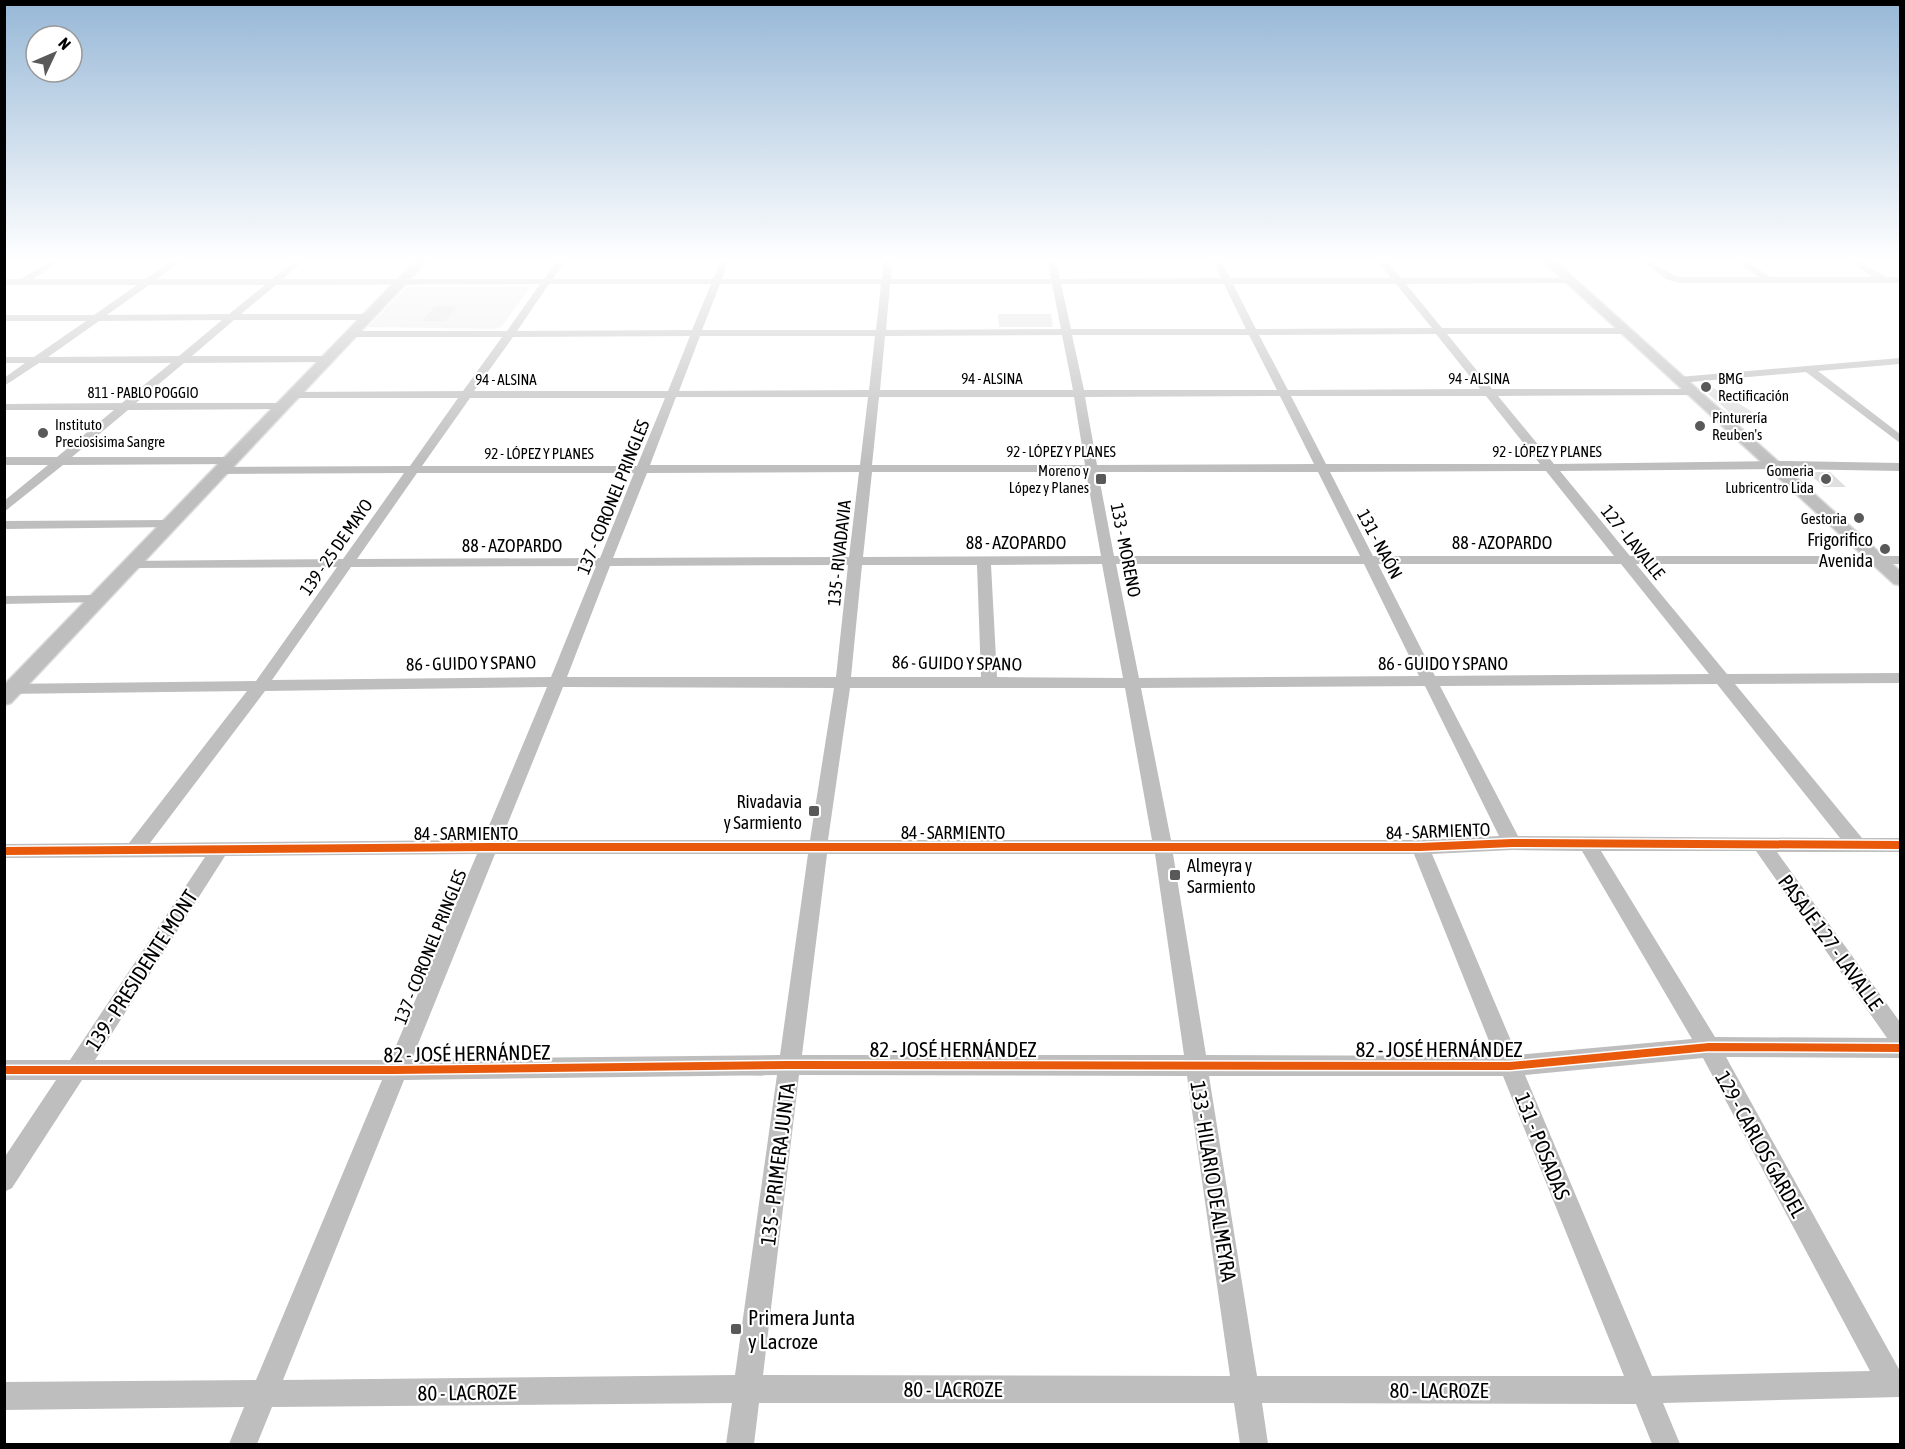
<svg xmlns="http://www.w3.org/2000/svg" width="1905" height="1449" font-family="'Asap Condensed',sans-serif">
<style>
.green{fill:#ebebeb}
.building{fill:#dfdfdf}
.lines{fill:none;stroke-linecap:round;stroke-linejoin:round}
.major-casing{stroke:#dbdbdb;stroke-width:3}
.minor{fill:#bebebe;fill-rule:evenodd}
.major{fill:#bebebe;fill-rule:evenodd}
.cycleway-casing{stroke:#fff;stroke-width:11}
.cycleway{stroke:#e8590c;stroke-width:8}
.poi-dot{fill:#595959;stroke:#fff;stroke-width:2}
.labels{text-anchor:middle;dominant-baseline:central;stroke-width:4.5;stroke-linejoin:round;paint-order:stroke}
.far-street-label{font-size:15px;fill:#000;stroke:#fff}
.far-poi-label{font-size:15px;fill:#000;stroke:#fff;text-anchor:start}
.street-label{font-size:18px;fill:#000;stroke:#fff}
.poi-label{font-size:18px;fill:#000;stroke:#fff;text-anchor:end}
.near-street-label{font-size:21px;fill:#000;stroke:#fff}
.near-poi-label{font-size:21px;fill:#000;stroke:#fff;text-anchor:start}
</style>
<rect width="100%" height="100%" fill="#fff"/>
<path class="green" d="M411,287h117l2,1 -29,39 -5,2 -128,-2 37,-39z"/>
<path class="building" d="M435,306h23l-13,15h-23z
M998,314h53l2,13h-54z
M1701,383h4l56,34h-26l-36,-31z
M1807,472h23l16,15h-22z"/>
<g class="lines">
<g class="major-casing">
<path id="major" d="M415,261h12l-416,442 -7,2v-20z
M1543,261h12l345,310v14l-6,-1z"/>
</g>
<path class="minor" d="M50,261h10l-27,18h112l26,-18h10l-24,18h115l22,-18h9l-20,18h261l13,-18h8l-12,18h160l8,-18h8l-7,18h160l2,-18h8l-1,18h160l-3,-18h8l4,18 161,-1 -8,-17h8l9,17h161l-13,-17h9l14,17h170l5,3 -2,2 -168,1 36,44h185l5,3 -5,3h-180l45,55h201l6,3 -6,3 -195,1 56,68 233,-3 113,2v8l-113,-2 -227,2 70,85h270v8h-264l91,110 173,-1v10l-165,1 127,154h38v14h-123l123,170v36l-174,-1 174,314v26l-237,6 17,41h-28l-16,-40 -374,-1 6,41h-28l-6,-41h-475l-5,41h-28l6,-41 -460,4 -15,37h-28l15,-37 -240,3v-28l252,-2 126,-300h-300l-70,108 -8,4v-34l52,-78h-52v-20h66l135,-203 -201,1v-14l125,-1 118,-152 -243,3v-10l252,-3 81,-114 -206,1 -7,-4 2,-3 217,-2 61,-86 -183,1 -4,-1 -2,-3 2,-3 193,-1 48,-68h-166l-6,-3 6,-3 171,-1 39,-54h-151l-5,-3 5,-3h156l33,-47 -264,1 -35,29h126l5,3 -5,3h-133l-42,36h134l5,3 -5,3 -142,1 -48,40h146l6,3 -6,3 -154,1 -56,47h158l6,4 -2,3 -171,1 -59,47v-11l44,-36h-44v-8h53l57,-47h-110v-6l118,-1 49,-40h-132l-35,23v-8l21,-15h-21v-6h30l52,-36h-82v-6h90l43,-30h-133v-6h17zM549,284h162l-19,46 -175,1zM720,284h161l-5,46h-174zM890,284h162l9,45 -175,1zM1061,284h163l22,45h-175zM1233,284h163l36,44 -176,1zM149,285h116l-36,29 -122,1zM222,320l-43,36 -131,1 51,-36zM1436,334l44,55 -192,1 -29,-55zM1062,335l11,55h-193l5,-54zM1072,335h177l28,55h-193zM690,336l-22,55h-194l39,-54zM700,336h175l-6,54 -190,1zM1280,396l34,68 -217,1 -12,-68zM1291,396h195l54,68h-214zM676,397h192l-8,68h-210zM879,397h195l11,68h-213zM470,398h195l-28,68h-215zM1546,471l68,85h-241l-43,-84zM859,472l-10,85 -236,1 34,-85zM872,472h214l15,84 -238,1zM1098,472h220l42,84h-246zM417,473h217l-34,85 -243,1zM1102,564l21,114 -126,-1 -6,-112zM1116,564h248l55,112 -280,2zM1378,564h243l88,110 -274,2zM848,565l-12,112h-269l43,-111zM862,565h115l4,112h-130zM596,566l-45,111 -279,3 79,-113zM1717,684l123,154 -322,-2 -78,-150zM1425,686l74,150 -79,4h-249l-30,-152zM547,687l-64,153 -333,3 115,-152zM563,687l271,1 -24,152h-309zM850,688h275l27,152h-324zM1512,850l70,1 110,188 -175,16 -85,-201zM1601,851h155l131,187 -172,-1zM477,854l-87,206h-295l130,-204zM495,854h313l-28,201 -368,4zM827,854h328l29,201h-382zM1173,854h241l81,202 -289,-1zM1703,1058l167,313 -218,5 -127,-301zM777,1075l-42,300 -452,5 121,-300zM799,1075l388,1 43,300 -467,-1zM1209,1076h294l121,300h-367z
M1642,261c15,0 23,12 38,16h78l-22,-16h10l24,16h103l-25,-16h10l28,16h14v6h-221l-13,-4z
M1900,358v6l-82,7 82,63v9l-94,-71 -127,11 -5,-3 5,-3z
M170,520l5,1 2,3 -2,3 -171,2v-8z
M98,595l7,4 -2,3 -99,2v-8z"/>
<use href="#major" class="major"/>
<g class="cycleway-casing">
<path id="cycleway" d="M4,851l483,-4h933l92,-4 388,2
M4,1070h391l394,-5 721,1 199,-19 191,1"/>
</g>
<use href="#cycleway" class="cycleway"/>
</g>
<linearGradient id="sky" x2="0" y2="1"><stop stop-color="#97b8d7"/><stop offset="0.56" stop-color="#fff"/><stop offset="1" stop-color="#fff" stop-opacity="0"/></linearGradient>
<rect width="1905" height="464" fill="url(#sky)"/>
<g class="poi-dot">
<circle cx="1706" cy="387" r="6"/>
<circle cx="1700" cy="426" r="6"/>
<circle cx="43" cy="433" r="6"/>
<rect x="1095" y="473" width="12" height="12" rx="3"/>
<circle cx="1826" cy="479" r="6"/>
<circle cx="1859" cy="518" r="6"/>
<circle cx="1885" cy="549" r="6"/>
<rect x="808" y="805" width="12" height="12" rx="3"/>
<rect x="1169" y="869" width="12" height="12" rx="3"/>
<rect x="730" y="1323" width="12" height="12" rx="3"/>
</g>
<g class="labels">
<g class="far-street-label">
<text x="992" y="378">94 - ALSINA</text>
<text x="1479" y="378">94 - ALSINA</text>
<text x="506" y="379">94 - ALSINA</text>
<text x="143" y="392">811 - PABLO POGGIO</text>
<text x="1061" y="451">92 - LÓPEZ Y PLANES</text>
<text x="1547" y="451">92 - LÓPEZ Y PLANES</text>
<text x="539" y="453">92 - LÓPEZ Y PLANES</text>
</g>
<g class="far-poi-label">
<text x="1718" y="378">BMG<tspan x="1718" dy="17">Rectificación</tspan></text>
<text x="1712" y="417">Pinturería<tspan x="1712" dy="17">Reuben's</tspan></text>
<text x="55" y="424">Instituto<tspan x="55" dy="17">Preciosisima Sangre</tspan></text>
<text x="1089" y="470" text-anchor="end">Moreno y<tspan x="1089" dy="17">López y Planes</tspan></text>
<text x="1814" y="470" text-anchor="end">Gomeria<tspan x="1814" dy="17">Lubricentro Lida</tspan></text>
<text x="1847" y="518" text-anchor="end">Gestoria</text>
</g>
<g class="street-label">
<text transform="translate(613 497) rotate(-68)">137 - CORONEL PRINGLES</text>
<text x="1016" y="542">88 - AZOPARDO</text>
<text x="1502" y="542">88 - AZOPARDO</text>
<text transform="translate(1633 542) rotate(51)">127 - LAVALLE</text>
<text transform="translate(1380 544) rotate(62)">131 - NAÓN</text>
<text x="512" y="545">88 - AZOPARDO</text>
<text transform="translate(336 547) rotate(-55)">139 - 25 DE MAYO</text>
<text transform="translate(1126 550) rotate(79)">133 - MORENO</text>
<text transform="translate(839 553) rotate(-84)">135 - RIVADAVIA</text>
<text transform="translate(471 663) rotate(-1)">86 - GUIDO Y SPANO</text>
<text transform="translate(957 663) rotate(1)">86 - GUIDO Y SPANO</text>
<text x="1443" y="663">86 - GUIDO Y SPANO</text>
<text transform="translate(1438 831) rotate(-2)">84 - SARMIENTO</text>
<text x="953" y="832">84 - SARMIENTO</text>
<text x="466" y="833">84 - SARMIENTO</text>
<text transform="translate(430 947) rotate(-68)">137 - CORONEL PRINGLES</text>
</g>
<g class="poi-label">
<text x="1873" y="539">Frigorifico<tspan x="1873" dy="21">Avenida</tspan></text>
<text x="802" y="801">Rivadavia<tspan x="802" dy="21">y Sarmiento</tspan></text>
<text x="1187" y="865" text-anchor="start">Almeyra y<tspan x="1187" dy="21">Sarmiento</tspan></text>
</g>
<g class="near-street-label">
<text transform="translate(1831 942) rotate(54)">PASAJE 127 - LAVALLE</text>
<text transform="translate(141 970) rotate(-57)">139 - PRESIDENTE MONT</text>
<text x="953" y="1049">82 - JOSÉ HERNÁNDEZ</text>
<text x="1439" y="1049">82 - JOSÉ HERNÁNDEZ</text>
<text transform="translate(467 1053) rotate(-1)">82 - JOSÉ HERNÁNDEZ</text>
<text transform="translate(1761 1144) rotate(61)">129 - CARLOS GARDEL</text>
<text transform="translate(1543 1146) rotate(68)">131 - POSADAS</text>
<text transform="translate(777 1164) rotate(-83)">135 - PRIMERA JUNTA</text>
<text transform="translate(1214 1181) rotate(81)">133 - HILARIO DE ALMEYRA</text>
<text x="953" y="1389">80 - LACROZE</text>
<text x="1439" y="1390">80 - LACROZE</text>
<text transform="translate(467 1392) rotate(-1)">80 - LACROZE</text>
</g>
<g class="near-poi-label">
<text x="748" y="1317">Primera Junta<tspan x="748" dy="24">y Lacroze</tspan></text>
</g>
</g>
<rect width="1905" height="1449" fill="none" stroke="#000000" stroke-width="12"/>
<g transform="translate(54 54) rotate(46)"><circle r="28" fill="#ffffff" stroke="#999999" stroke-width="1.5"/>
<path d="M0-4.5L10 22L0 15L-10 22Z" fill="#595959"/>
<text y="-9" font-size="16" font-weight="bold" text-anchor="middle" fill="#000000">N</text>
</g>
</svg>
